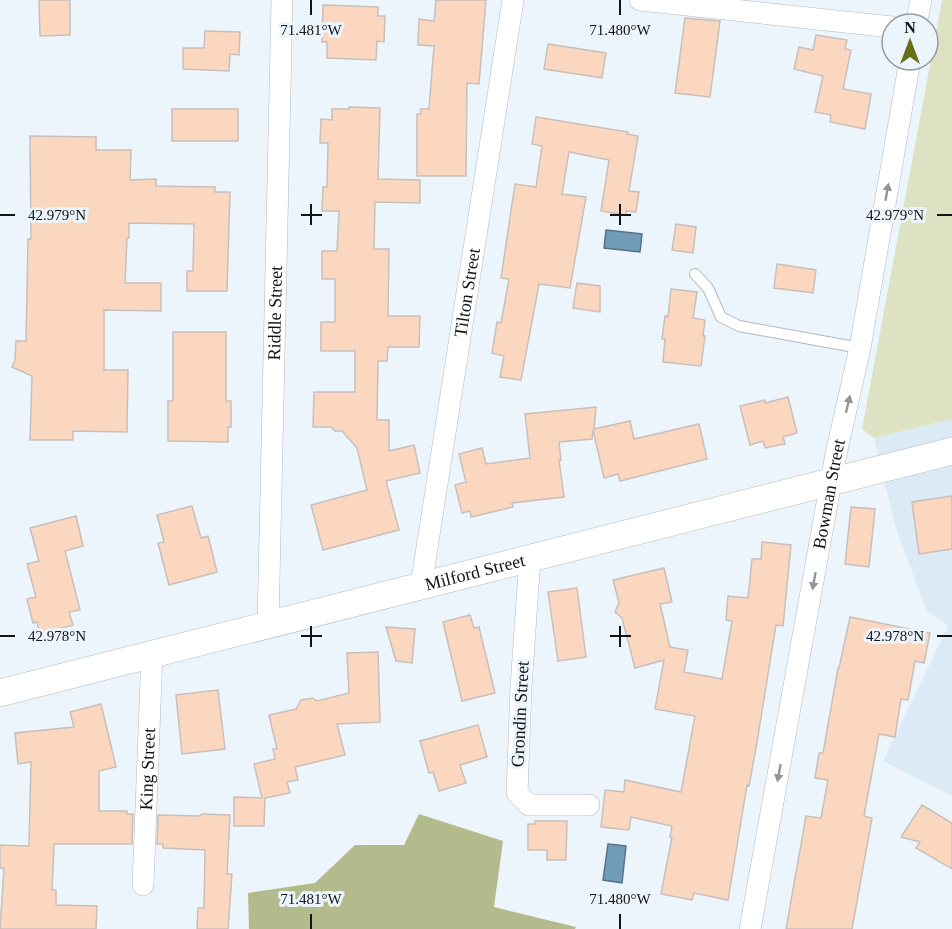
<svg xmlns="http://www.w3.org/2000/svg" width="952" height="929" font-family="'Times New Roman',serif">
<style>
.built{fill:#dceaf6}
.green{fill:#dde3c2}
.forest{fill:#b3ba8c}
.water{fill:#729bb8;stroke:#557287;stroke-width:1.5}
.building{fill:#fbd7c0;stroke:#c8bfba;stroke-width:1.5}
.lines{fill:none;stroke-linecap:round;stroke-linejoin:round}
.service-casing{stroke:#b2b9c0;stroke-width:12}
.minor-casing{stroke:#b2b9c0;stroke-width:22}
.tertiary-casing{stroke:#b2b9c0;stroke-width:28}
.service{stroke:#fff;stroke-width:10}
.minor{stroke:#fff;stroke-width:21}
.tertiary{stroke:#fff;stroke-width:27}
.oneway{fill:#949596}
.ticks{fill:none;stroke:#111316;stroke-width:2}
.labels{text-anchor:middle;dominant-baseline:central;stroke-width:6;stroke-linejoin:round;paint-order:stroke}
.street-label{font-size:18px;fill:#111316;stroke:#edf5fc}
.ticks-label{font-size:15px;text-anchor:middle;fill:#111316;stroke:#edf5fc;stroke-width:6;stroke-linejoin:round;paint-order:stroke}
</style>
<rect width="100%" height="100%" fill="#edf5fc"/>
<path class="built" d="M952,419v377l-69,-35 65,-135 -22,-16 -31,-85 -21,-87z"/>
<path class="green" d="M942,0h10v419l-78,19 -12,-9z"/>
<path class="forest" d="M419,814l84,27 -9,66 82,20 -1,2h-326l-1,-36 67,-10 40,-38h49z"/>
<path class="water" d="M606,230l36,4 -2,18 -36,-4z
M608,844l18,2 -4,37 -19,-3z"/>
<path class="building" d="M39,0h31v35l-30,1z
M436,0h50l-7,84 -12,-1 -1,93h-49v-62h4v-5h8l5,-63 -16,-1 1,-26 15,2z
M323,5l55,2v9h7l-1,26 -7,-1 -1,19 -49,-2v-16h-5z
M685,18l35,3 -10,76 -35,-4z
M205,31l35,1 -1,23 -9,-1 -1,17 -46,-2v-21h21z
M816,35l31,5 -2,9 6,1 -8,39 28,5 -6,35 -35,-7 1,-7 -16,-3 8,-36 -29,-7 5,-22 14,3z
M548,44l58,9 -4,25 -58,-9z
M349,107l31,1 -2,71 42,1v23l-45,-1 -1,47h15l-1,67h32l-1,31h-31l-1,14h-9l-1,59h12v31l25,-6 6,28 -34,8 13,49 -76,20 -12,-45 56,-15 -10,-42 -15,-17h-7l-4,-4h-18l1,-35h41v-41h-34v-29h14v-43h-13v-28h15l2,-40h-17l1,-24h4l1,-44h-8l1,-24 11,1v-11h17z
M172,109h66v32h-66z
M536,117l92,15 -1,2 11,2 -9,55 10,1 -3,20 -10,-1v4l-25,-4 8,-51 -40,-8 -7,42 24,3 -16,91 -31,-4 -18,96 -21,-3 4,-21 -12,-3 5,-31 4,1 8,-44 -8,-1 14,-94 21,3 6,-41 -10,-2z
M30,136l66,1v13h35l-1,30 26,-1v7l59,1v5h15l-3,99h-40v-20h6l1,-47 -65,-1v15h-2l-2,45h36v28l-57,-1v60h24l-1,62 -54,-1v9h-43l2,-64 -20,-9 3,-7 1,-19h10l2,-102h3z
M676,224l20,3 -3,26 -21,-3z
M777,264l39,6 -3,23 -39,-5z
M577,283l23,3v26l-27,-4z
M671,289l26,3 -4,26 12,2 -2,16h2l-4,30 -38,-4 2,-23h-3l3,-23 3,1z
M173,332h53v69h5v26h-3v15l-60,-1v-40h5z
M788,397l9,36 -14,4 2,7 -20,4 -2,-7 -13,4 -10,-39 25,-6v3z
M596,407l-2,22 36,-8 4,18 65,-15 8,35 -87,22 -2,-7 -14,4 -11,-48 -1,9 -33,3 2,18h-2l5,37 -52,6 1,4 -42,10 -1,-6 -8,2 -7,-28 11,-3 -7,-28 23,-6 4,16 44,-6 -5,-44z
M952,496v53l-33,5 -7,-52z
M192,506l9,32 7,-2 9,36 -48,13 -11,-42 6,-1 -7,-27z
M851,507l24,2 -6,58 -24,-3z
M76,516l7,30 -18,5 15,59 -11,2 4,13 -33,9 -3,-12 -4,1 -6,-24 9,-2 -9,-33 12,-3 -9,-33z
M762,542l29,3 -8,81 -7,-1 -20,123 -7,38 -2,-1 -19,115 -34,-7 -2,7 -31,-6 11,-57h-2l2,-11 -41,-9 -2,13 -28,-3 4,-37 19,2 1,-12 56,12 14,-76 -40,-7 9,-49 -29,8 -13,-50 -7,-6 4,-9 -6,-23 51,-12 8,34 -12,2 10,43 18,3 -4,22 38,7 10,-58 -6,-1 2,-24 20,2 4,-39h9z
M577,588l9,69 -28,4 -10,-69z
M470,615l4,13 5,-1 16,66 -33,8 -19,-79z
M850,617l80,16 -6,30 -9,-2 -7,39 -7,-1 -6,38 -16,-3 -15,82 8,2 -20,111h-66l20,-113 15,2 7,-38 -13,-2 4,-25h4l15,-85h1z
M386,627l29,2 -3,34 -16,-2z
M378,652l2,70 -43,2 8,31 -50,12 3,13 -11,2 3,11 -25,5 -1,28h-30v-29l28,1 -8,-34 21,-5 -2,-10h4l-8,-34 27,-6 5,-9 12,-2 4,3 32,-8 -2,-40z
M218,690l7,59 -43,5 -6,-59z
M101,704l15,63 -17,4v40h28v3h6l-1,30h-78l-2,46h4v15l41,1 -1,23h-96l4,-61h-4v-23l29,1 2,-84 -13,2 -3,-31 59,-6 -4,-15z
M478,725l9,32 -27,8 6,18 -27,8 -6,-19 -4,1 -9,-32z
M922,805l30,18v46l-36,-21 4,-6 -19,-5z
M202,814l28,1 -3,59h5l-4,55h-31l1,-21h6l1,-58 -42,-2v-4h-6l1,-29 42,1z
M535,821h32l-1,39h-19v-10h-19v-26h7z"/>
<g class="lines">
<g class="service-casing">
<path id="service" d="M695,274l13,14 13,29 18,9 121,22"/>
</g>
<g class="minor-casing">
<g id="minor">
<path d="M640,0l252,27"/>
<path d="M916,24l5,-24"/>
<path d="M530,558l-9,129 -4,106 12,12h60"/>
<path id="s1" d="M421,586l92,-586"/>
<path id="s2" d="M268,625l14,-625"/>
<path id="s3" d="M143,885l9,-231"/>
<path id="s4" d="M750,929l86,-475 24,-106 50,-288"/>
</g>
</g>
<g class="tertiary-casing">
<g id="tertiary">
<path id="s5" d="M0,693l952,-242"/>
</g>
</g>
<use href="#service" class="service"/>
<use href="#minor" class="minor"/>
<use href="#tertiary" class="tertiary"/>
</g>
<defs><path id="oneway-solid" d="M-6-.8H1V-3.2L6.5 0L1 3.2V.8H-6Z" transform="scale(1.5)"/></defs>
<g class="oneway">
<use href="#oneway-solid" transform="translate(887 192) rotate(-80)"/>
<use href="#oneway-solid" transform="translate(848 404) rotate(-77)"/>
<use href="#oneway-solid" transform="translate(814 581) rotate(100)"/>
<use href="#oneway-solid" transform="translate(779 773) rotate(100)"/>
</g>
<path class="ticks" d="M311,0v15M620,0v15M311,204v21M620,204v21M0,215h15M301,215h21M610,215h21M937,215h15M311,626v21M620,626v21M0,636h15M301,636h21M610,636h21M937,636h15M311,914v15M620,914v15"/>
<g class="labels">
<g class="street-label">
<text stroke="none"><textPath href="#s1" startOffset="297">Tilton Street</textPath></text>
<text stroke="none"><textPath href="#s2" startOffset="312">Riddle Street</textPath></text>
<text stroke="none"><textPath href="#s4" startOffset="442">Bowman Street</textPath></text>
<text stroke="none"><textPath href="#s5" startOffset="490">Milford Street</textPath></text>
<text transform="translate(520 714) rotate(-87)">Grondin Street</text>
<text stroke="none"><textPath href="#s3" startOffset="116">King Street</textPath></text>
</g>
</g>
<g class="ticks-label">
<text x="311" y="35">71.481°W</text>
<text x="620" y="35">71.480°W</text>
<text x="57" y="220">42.979°N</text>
<text x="895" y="220">42.979°N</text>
<text x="57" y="641">42.978°N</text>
<text x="895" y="641">42.978°N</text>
<text x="311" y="904">71.481°W</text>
<text x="620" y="904">71.480°W</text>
</g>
<g transform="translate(910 42)"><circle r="28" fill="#edf5fc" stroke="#959ba0" stroke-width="1.5"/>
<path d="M0-4.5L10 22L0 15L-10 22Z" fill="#686f16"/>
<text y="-9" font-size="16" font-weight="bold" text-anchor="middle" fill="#111316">N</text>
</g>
</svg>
